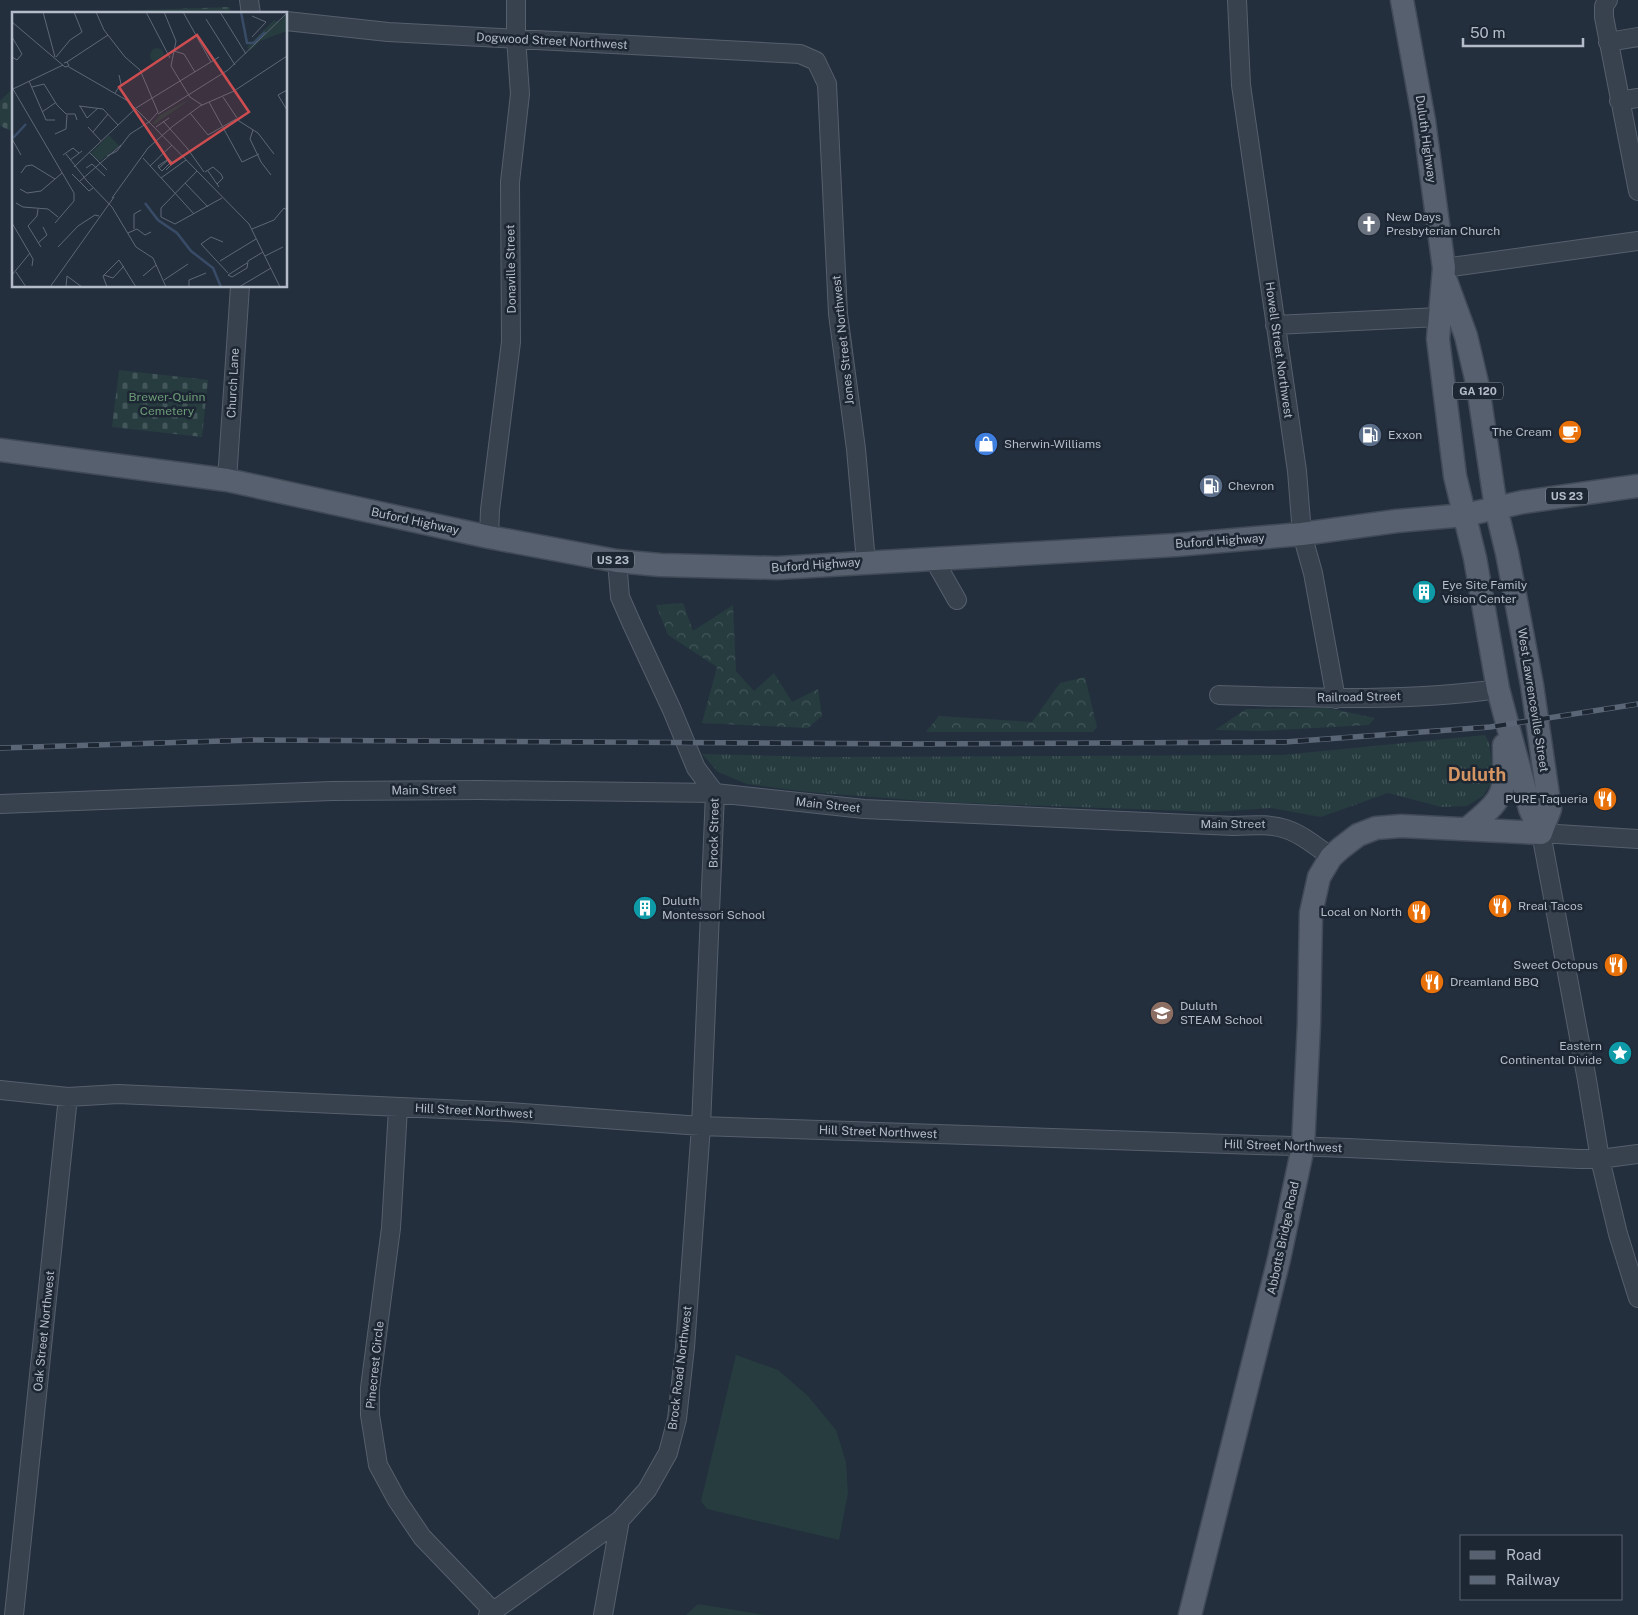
<svg xmlns="http://www.w3.org/2000/svg" width="1638" height="1615" font-family="'Public Sans',sans-serif">
<style>
.grass{fill:url(#grass-tufts)}
.forest{fill:url(#forest-crowns)}
.cemetery{fill:url(#cemetery-stones)}
.garden{fill:#263c3f}
.lines{fill:none;stroke-linecap:round;stroke-linejoin:round}
.minor-casing{stroke:#565f6c;stroke-width:20}
.major-casing{stroke:#414a57;stroke-width:25}
.minor{stroke:#38414e;stroke-width:18}
.major{stroke:#56606e;stroke-width:22}
.rail-casing{stroke:#5a6575;stroke-width:5.5}
.rail{stroke:#1d2633;stroke-width:4;stroke-dasharray:11;stroke-linecap:butt}
.labels{text-anchor:middle;dominant-baseline:central;stroke-width:5;stroke-linejoin:round;paint-order:stroke}
.shield{fill:#1d2633;stroke:#878f9c;stroke-width:1}
.shield-label{font-size:11px;font-weight:bold;fill:#b4bcc9}
.street-label{font-size:12px;fill:#b4bcc9;stroke:#1d2633}
.poi-label{font-size:12px;fill:#b4bcc9;stroke:#1d2633;text-anchor:start}
.park-label{font-size:12px;fill:#6b9a76;stroke:#1d2633}
.district-label{font-size:18px;font-weight:bold;fill:#d59563;stroke:#1d2633}
.inset-river{fill:none;stroke:#394c67;stroke-width:2.5}
.inset-road{fill:none;stroke:#5e6776;stroke-width:1}
.view{fill:#ce4d50;fill-opacity:0.15;stroke:#ce4d50;stroke-width:2.5}
.inset-edge{fill:none;stroke:#b4bcc9;stroke-width:2.5}
</style>
<defs>
<pattern id="grass-tufts" width="24" height="20" patternUnits="userSpaceOnUse" patternTransform="scale(1.25)"><rect width="24" height="20" fill="#263c3f"/><path d="M3 7l-1-3M5 7V3M7 7l1-3M15 17l-1-3M17 17v-4M19 17l1-3" fill="none" stroke="#435659"/></pattern>
<pattern id="forest-crowns" width="20" height="18" patternUnits="userSpaceOnUse" patternTransform="scale(1.25)"><rect width="20" height="18" fill="#263c3f"/><path d="M2 6a3 3 0 1 1 6 0M12 15a3 3 0 1 1 6 0" fill="none" stroke="#435659"/></pattern>
<pattern id="cemetery-stones" width="16" height="16" patternUnits="userSpaceOnUse" patternTransform="scale(1.25)"><rect width="16" height="16" fill="#263c3f"/><path d="M2 7V4a2 2 0 0 1 4 0v3zM10 15v-3a2 2 0 0 1 4 0v3z" fill="#435659"/></pattern>
</defs>
<rect width="100%" height="100%" fill="#242f3e"/>
<path class="grass" d="M1485,735l4,7 5,37 -11,17 -16,10 -26,1 -53,-14 -67,24 -50,-9 -59,4 -274,-10 -130,-10 -61,-8 -29,-12 -16,-18 116,3 464,-2z"/>
<path class="forest" d="M683,603l10,28 40,-26 3,66 18,20 20,-18 18,29 26,-13 4,27 -14,12 -106,-5 15,-56 -49,-32 -12,-30z
M1085,677l12,50 -4,5h-167l13,-16 93,6 28,-39z
M1328,708l47,10 -6,7 -106,6 -48,-1 31,-21z"/>
<path class="cemetery" d="M230,7v7h-145l3,-2z
M14,87v45l-14,-6v-25z
M119,370l89,10 -6,57 -90,-10z"/>
<path class="garden" d="M736,1355l42,15 30,26 28,34 10,32 2,31 -9,47 -132,-31 -6,-8z
M698,1604l68,11h-80z"/>
<g class="lines">
<g class="minor-casing">
<path id="minor" d="M249,0l2,14
M1237,0l4,85 56,386 5,63 11,39 23,126
M1608,0l-4,6v11l34,174
M286,21l102,11 412,22 16,7 11,23 11,230 18,135 10,113
M1608,42l30,-5
M1619,101l19,-3
M1444,268l194,-27
M1275,325l164,-8
M227,480l13,-194
M489,537l1,-27 21,-168 -1,-160 10,-88 -4,-56v-38
M933,558l24,42
M1219,695c93,3 187,7 279,-6
M0,804l332,-13 147,-1 236,3 149,16 369,17c51,-3 58,1 98,31
M1638,839l-97,-6 46,247 13,79 18,75 20,64
M0,1090l68,7 50,-3 391,18 192,14 647,22 231,11h21l38,-5
M398,1108l-7,120 -21,160v27l8,50 19,35 25,37 71,74
M14,1615l54,-518
M488,1615l132,-95 27,-30 21,-37 9,-34 8,-72 16,-221 14,-333 -19,-25 -24,-58 -41,-88 -11,-25 -3,-36
M603,1615l17,-95"/>
</g>
<g class="major-casing">
<path id="major" d="M1402,0l22,121 20,147 -6,71 17,137 20,82 23,131 32,120 11,24
M1446,281l20,55 12,51 18,121 11,45 25,132 18,124 -9,24
M0,450l227,30 262,57 128,24 43,4 117,3 399,-23 126,-11 95,-13 68,-6 58,-13 115,-16
M1467,829c39,-33 38,-33 37,-84
M1190,1615l89,-356 24,-112 6,-124 2,-110 8,-36 12,-20 10,-9 17,-13 18,-7 25,-2 140,7"/>
</g>
<use href="#minor" class="minor"/>
<use href="#major" class="major"/>
<g class="rail-casing">
<path id="rail" d="M0,748l254,-8 664,4 367,-2 205,-15 148,-23"/>
</g>
<use href="#rail" class="rail"/>
</g>
<defs>
<g id="church-disc" transform="scale(1.25)"><circle r="9.5" fill="#6b7280" stroke="#1d2633"/><path d="M-1.2-6h2.4v3.5h3.3v2.4h-3.3V6h-2.4V-.1h-3.3v-2.4h3.3Z" fill="#fff"/></g>
<g id="cafe-disc" transform="scale(1.25)"><circle r="9.5" fill="#e8710a" stroke="#1d2633"/><path d="M-5.5-4.5H6V0H3Q3 3.5 0 3.5H-2.5Q-5.5 3.5-5.5 0ZM3-3.2v2h1.7v-2ZM-6 4.5H4V6H-6Z" fill="#fff"/></g>
<g id="fuel-disc" transform="scale(1.25)"><circle r="9.5" fill="#5c6f8a" stroke="#1d2633"/><path d="M-5.5-6h7V0h2V4h1.3V-2.5L3-4.5l.8-.8L6-3V5H2.5V1h-1V6h-7ZM-4.2-4.7v3.2H.2V-4.7Z" fill="#fff"/></g>
<g id="shop-disc" transform="scale(1.25)"><circle r="9.5" fill="#3f7fe0" stroke="#1d2633"/><path d="M-5-2.5h2.3a2.7 3.5 0 0 1 5.4 0H5L5.5 6h-11ZM-1.5-2.5h3a1.5 2.3 0 0 0-3 0Z" fill="#fff"/></g>
<g id="building-disc" transform="scale(1.25)"><circle r="9.5" fill="#0f9aa8" stroke="#1d2633"/><path d="M-4-6H4V6H1V3H-1V6H-4ZM-2.5-4.3h1.7v1.8h-1.7ZM.8-4.3h1.7v1.8H.8ZM-2.5-1h1.7V.8h-1.7ZM.8-1h1.7V.8H.8Z" fill="#fff"/></g>
<g id="restaurant-disc" transform="scale(1.25)"><circle r="9.5" fill="#e8710a" stroke="#1d2633"/><path d="M-5-6h1v4h1v-4h1v4h1v-4h1v5L-1.5 .5V6h-2V.5L-5-1ZM5-6V6H3V1.5H1.5Q1.5-4 5-6Z" fill="#fff"/></g>
<g id="school-disc" transform="scale(1.25)"><circle r="9.5" fill="#8d6e63" stroke="#1d2633"/><path d="M0-5L7-2L0 1L-7-2ZM-4 1L0 2.5L4 1V4Q0 6-4 4Z" fill="#fff"/></g>
<g id="sight-disc" transform="scale(1.25)"><circle r="9.5" fill="#0f9aa8" stroke="#1d2633"/><path d="M0-6L1.8-2.2L6-1.7L2.9 1.2L3.7 5.4L0 3.3L-3.7 5.4L-2.9 1.2L-6-1.7L-1.8-2.2Z" fill="#fff"/></g>
</defs>
<g fill-rule="evenodd">
<use href="#church-disc" x="1369" y="224"/>
<use href="#cafe-disc" x="1570" y="432"/>
<use href="#fuel-disc" x="1370" y="435"/>
<use href="#shop-disc" x="986" y="444"/>
<use href="#fuel-disc" x="1211" y="486"/>
<use href="#building-disc" x="1424" y="592"/>
<use href="#restaurant-disc" x="1605" y="799"/>
<use href="#restaurant-disc" x="1500" y="906"/>
<use href="#building-disc" x="645" y="908"/>
<use href="#restaurant-disc" x="1419" y="912"/>
<use href="#restaurant-disc" x="1616" y="965"/>
<use href="#restaurant-disc" x="1432" y="982"/>
<use href="#school-disc" x="1162" y="1013"/>
<use href="#sight-disc" x="1620" y="1053"/>
</g>
<g class="labels">
<g class="shield">
<rect x="1453" y="382.5" width="50" height="17" rx="4"/>
<rect x="1546" y="487.5" width="42" height="17" rx="4"/>
<rect x="592" y="551.5" width="42" height="17" rx="4"/>
</g>
<g class="shield-label">
<text x="1478" y="391">GA 120</text>
<text x="1567" y="496">US 23</text>
<text x="613" y="560">US 23</text>
</g>
<g class="street-label">
<text transform="translate(552 41) rotate(3)">Dogwood Street Northwest</text>
<text transform="translate(1426 139) rotate(82)">Duluth Highway</text>
<text transform="translate(511 269) rotate(-91)">Donaville Street</text>
<text transform="translate(843 340) rotate(-96)">Jones Street Northwest</text>
<text transform="translate(1279 350) rotate(82)">Howell Street Northwest</text>
<text transform="translate(233 383) rotate(-87)">Church Lane</text>
<text transform="translate(415 521) rotate(12)">Buford Highway</text>
<text transform="translate(1220 541) rotate(-4)">Buford Highway</text>
<text transform="translate(816 565) rotate(-4)">Buford Highway</text>
<text transform="translate(1359 697) rotate(-1)">Railroad Street</text>
<text transform="translate(1533 700) rotate(81)">West Lawrenceville Street</text>
<text transform="translate(424 790) rotate(-1)">Main Street</text>
<text transform="translate(828 805) rotate(6)">Main Street</text>
<text x="1233" y="824">Main Street</text>
<text transform="translate(714 833) rotate(-89)">Brock Street</text>
<text transform="translate(474 1111) rotate(3)">Hill Street Northwest</text>
<text transform="translate(878 1132) rotate(2)">Hill Street Northwest</text>
<text transform="translate(1283 1146) rotate(2)">Hill Street Northwest</text>
<text transform="translate(1283 1238) rotate(-78)">Abbotts Bridge Road</text>
<text transform="translate(44 1331) rotate(-84)">Oak Street Northwest</text>
<text transform="translate(375 1365) rotate(-84)">Pinecrest Circle</text>
<text transform="translate(680 1368) rotate(-83)">Brock Road Northwest</text>
</g>
<g class="poi-label">
<text x="1386" y="217">New Days<tspan x="1386" dy="14">Presbyterian Church</tspan></text>
<text x="1552" y="432" text-anchor="end">The Cream</text>
<text x="1388" y="435">Exxon</text>
<text x="1004" y="444">Sherwin-Williams</text>
<text x="1228" y="486">Chevron</text>
<text x="1442" y="585">Eye Site Family<tspan x="1442" dy="14">Vision Center</tspan></text>
<text x="1588" y="799" text-anchor="end">PURE Taqueria</text>
<text x="662" y="901">Duluth<tspan x="662" dy="14">Montessori School</tspan></text>
<text x="1518" y="906">Rreal Tacos</text>
<text x="1402" y="912" text-anchor="end">Local on North</text>
<text x="1598" y="965" text-anchor="end">Sweet Octopus</text>
<text x="1450" y="982">Dreamland BBQ</text>
<text x="1180" y="1006">Duluth<tspan x="1180" dy="14">STEAM School</tspan></text>
<text x="1602" y="1046" text-anchor="end">Eastern<tspan x="1602" dy="14">Continental Divide</tspan></text>
</g>
<g class="park-label">
<text x="167" y="397">Brewer-Quinn<tspan x="167" dy="14">Cemetery</tspan></text>
</g>
<g class="district-label">
<text x="1477" y="774">Duluth</text>
</g>
</g>
<g transform="translate(12 12)">
<rect width="275" height="275" fill="#242f3e"/>
<path d="M180,86l-37,26 -2,-1 7,-8z" fill="#263c3f"/>
<path d="M275,2v17l-27,10 -10,10 -3,-4 27,-27 5,2z" fill="#263c3f"/>
<path d="M97,123l10,11 -20,16 -8,-9z" fill="#263c3f"/>
<path d="M138 43a7 7 0 1 1 14 0a7 7 0 1 1-14 0Z" fill="#263c3f"/>
<path class="inset-river" d="M229,0l6,31h7l11,-11M1,126l13,-14M133,191l13,17 19,13 14,18 22,17 8,19"/>
<path class="inset-road" d="M31,0l12,45M84,0l8,18 21,27 15,13 18,42 -9,10M134,0l24,46M152,0l12,29 -5,25 19,31 12,8M171,0l28,50M208,0l26,42M240,4l14,6 -14,15M194,7l29,46M0,10l53,45 4,-1 -2,-4 -3,1M0,25l10,17 -5,6 -5,-3M162,39l10,3 11,18M44,45l14,-17 12,-8 -8,-20M55,50l41,-27M57,55l59,34 21,21 -19,12 -13,17 -10,5M17,69l17,39h9M20,75l12,-3 13,21 9,9h9l2,6M1,77l61,104v8l-19,22M1,77l50,-24M275,78l-9,5 9,15M103,81l6,-9 -2,-9M211,85l16,24 19,12 16,21M197,90l33,60 17,-8M67,94l24,3 15,16M68,94l7,12 11,-10M30,100l13,-9M178,101l18,22 28,-16M146,102l70,-44 59,-57M151,109l24,27 17,24M137,110l100,102 31,63M76,115l13,14M144,115l13,-9M241,118l-3,9 11,23 10,13M81,120l15,-18M43,122l11,-5 1,-14M0,127l9,16M77,140l18,18M151,141l10,10 -7,7M54,142l21,27 25,26 24,40 17,11 13,29M51,143l10,-7 6,5M131,146l51,56M58,148l12,-9M155,148l-9,6 1,2 10,-9M138,154l22,-21M62,155l62,-59 83,-51M74,156l6,-4 13,12M147,156l3,3 9,-9M185,159l-36,37v9l14,7 47,-26M196,159l11,16M193,160l8,-5 8,7 2,4 -6,6M9,161l5,-7 6,-1 23,14M60,162l17,17 4,-3M149,166l25,-18M68,169l41,-36M173,171l23,24M8,177l7,4 14,-2 21,-18M100,186l36,-50 25,-22 27,-20 34,-15 53,-35M4,191l7,4 25,2 10,8M26,197l-1,7 -9,10 13,21M0,211l21,36 -1,7M122,217v-15l7,-4M240,217l22,-9 10,-12 3,2M116,221l9,-4 8,6 6,-3M211,230l-12,-5 -10,7 27,29M26,231l9,-8 -4,-8M46,235l20,-21 17,-11 4,1M253,244l18,-9M208,249l36,-22M235,251l-19,12 4,2 15,-9 1,-7 15,-9M4,260l10,15M0,263l18,-22M92,263l9,3 11,-12M131,264l13,-11M152,268l24,-16M38,275l64,-90M54,275l1,-11 15,11M95,275l-4,-11 16,-16 17,27M177,275v-7l17,-7M227,275l32,-19"/>
<path class="view" d="M185,23l52,77 -78,52 -52,-77z"/>
<rect width="275" height="275" class="inset-edge"/>
</g>
<rect x="1460" y="1535" width="162" height="65" fill="#1d2633" stroke="#59626f"/>
<rect x="1470" y="1551" width="25" height="8" fill="#56606e" stroke="#59626f"/>
<text x="1506" y="1560" font-size="15" fill="#b4bcc9">Road</text>
<rect x="1470" y="1576" width="25" height="8" fill="#5a6575" stroke="#59626f"/>
<text x="1506" y="1585" font-size="15" fill="#b4bcc9">Railway</text>
<path d="M1463 38v8h120v-8" fill="none" stroke="#b4bcc9" stroke-width="2.5"/>
<text x="1470" y="38" font-size="15" fill="#b4bcc9" stroke="#1d2633" stroke-width="4" paint-order="stroke">50 m</text>
</svg>
